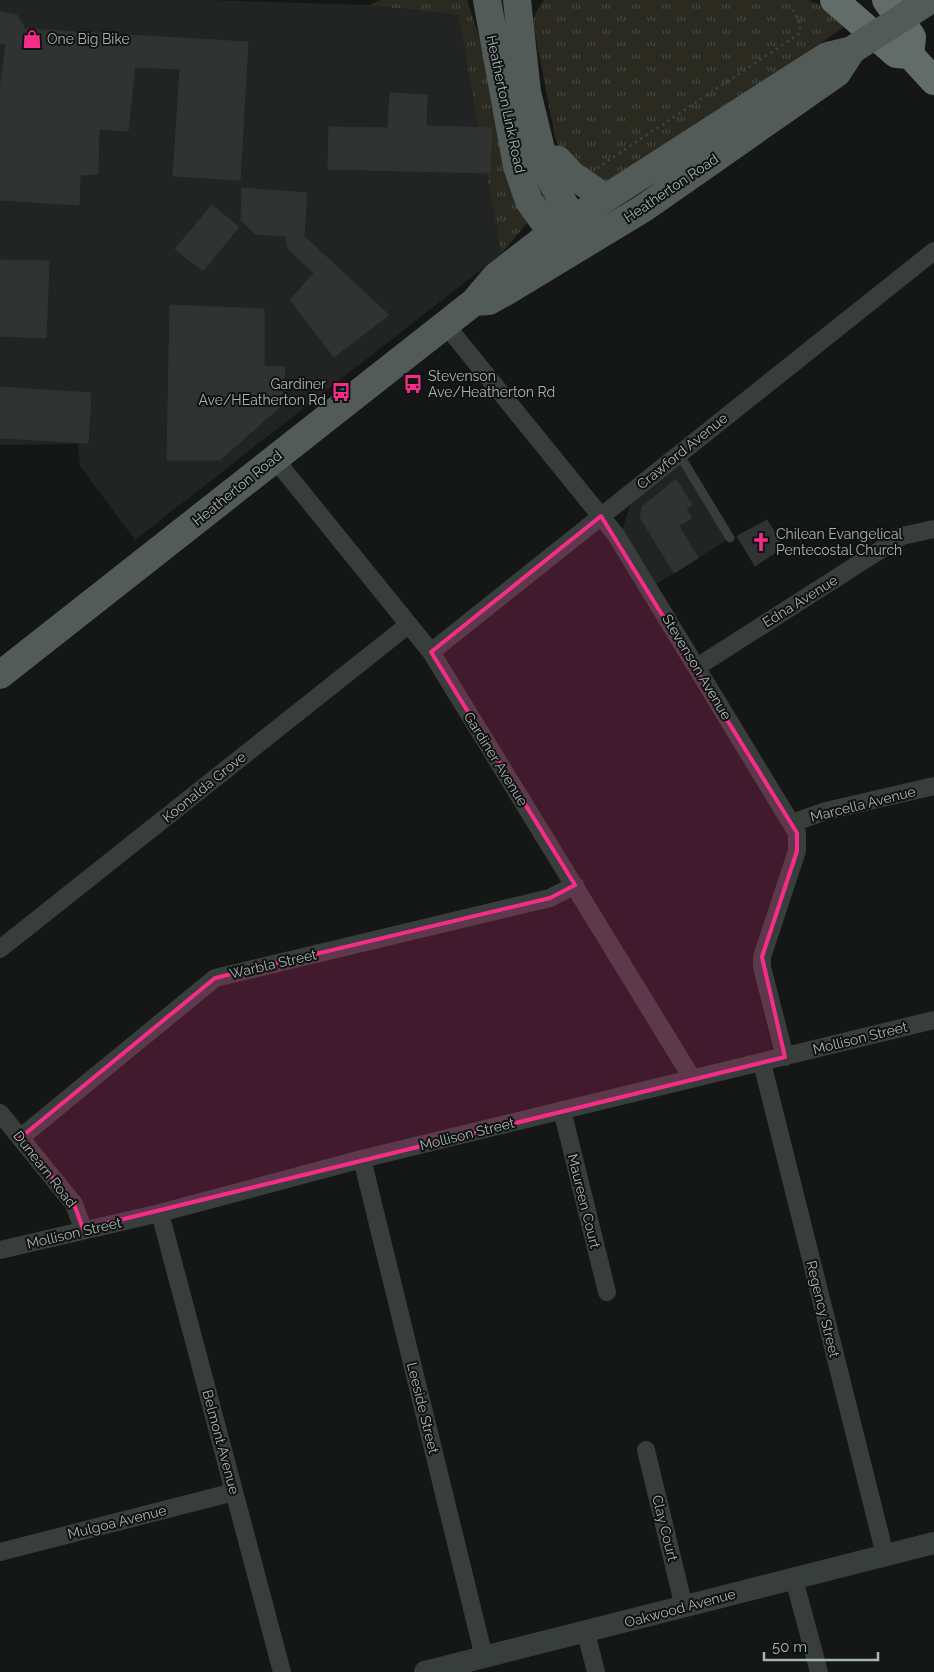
<svg xmlns="http://www.w3.org/2000/svg" width="934" height="1672" font-family="Raleway,sans-serif">
<style>
.built{fill:#212423}
.grass{fill:url(#grass-tufts)}
.building{fill:#303332;stroke:#2f3332}
.lines{fill:none;stroke-linecap:round;stroke-linejoin:round}
.path{stroke:#3c4340;stroke-width:2.5;stroke-dasharray:2.5 4;stroke-linecap:butt}
.service{stroke:#383e3c;stroke-width:9}
.minor{stroke:#383e3c;stroke-width:18}
.tertiary{stroke:#383e3c;stroke-width:22}
.primary{stroke:#525b58;stroke-width:28}
.motorway{stroke:#626d69;stroke-width:28}
.primary-bridge{stroke:#525b58;stroke-width:28}
.marked{fill:#f72c89;fill-opacity:0.2;stroke:#f72c89;stroke-width:4;stroke-linejoin:round}
.labels{text-anchor:middle;dominant-baseline:central;stroke-width:4;stroke-linejoin:round;paint-order:stroke}
.poi-label{font-size:14px;fill:#a6b7b0;stroke:#101212;text-anchor:start}
.street-label{font-size:14px;fill:#a6b7b0;stroke:#101212}
</style>
<defs>
<pattern id="grass-tufts" width="24" height="20" patternUnits="userSpaceOnUse" patternTransform="scale(1.25)"><rect width="24" height="20" fill="#2a2a21"/><path d="M3 7l-1-3M5 7V3M7 7l1-3M15 17l-1-3M17 17v-4M19 17l1-3" fill="none" stroke="#46473f"/></pattern>
</defs>
<rect width="100%" height="100%" fill="#151717"/>
<path class="built" d="M0,0h209l160,5 89,10 43,239 -366,286 -55,-74 -2,-22 -78,1z
M686,459l47,77 -78,49 -33,-54 8,-26z"/>
<path class="grass" d="M381,0h86l13,39 48,183 -27,32 -43,-239 -89,-10z
M544,0h265l16,8 21,18 -226,151 -13,4h-10l-36,-29 -6,-15 -22,-114 2,-9z"/>
<path class="building" d="M0,12l17,3 8,14 223,13 -8,138 -67,-4 7,-107 -45,-2 -7,64 -29,-2 -1,45 -18,1 -1,30 -79,-5v-111l6,-46 -6,1z
M390,93l37,2 -1,31 66,2 -2,45 -162,-4 1,-42 59,1z
M242,188l65,5 -3,43 85,79 -55,42 -44,-57 24,-27 -26,-24 -2,-13 -31,-2 -14,-14z
M212,205l27,22 -36,44 -28,-22z
M0,260l49,1 -3,77 -46,-2z
M170,305l94,4v57l21,1 -4,39 -61,54h-53z
M0,387l91,6 -3,50 -88,-5z
M676,479l16,26 -6,3 6,10 -13,8 19,32 -24,15 -34,-56 2,-10z
M767,520l17,27 -29,19 -18,-30z"/>
<g class="lines">
<path class="path" d="M597,168l202,-134c4,-9 -2,-16 -6,-24"/>
<path class="service" d="M679,454l51,84"/>
<path class="minor" d="M445,324l171,211 181,298v18l-35,106v10l23,90
M274,458l157,194 261,426
M431,652l503,-401
M697,667l205,-131 32,-7
M792,823l34,-12 108,-25
M0,949l408,-324
M762,1063l123,492
M562,1110l45,182
M0,1113l74,91 9,25
M20,1138l195,-160 335,-80 25,-13
M362,1159l122,498
M160,1213l122,459
M0,1250l160,-37 202,-54 572,-139
M646,1450l38,157
M0,1552l234,-60
M794,1579l25,93
M586,1633l10,39"/>
<path class="tertiary" d="M425,1672l509,-129"/>
<path class="primary" d="M487,0l30,166 12,35 33,46
M517,0l10,92 16,66 10,26 28,50
M543,158l15,2 14,15 32,22
M474,302l15,-1 18,-10 137,-83 193,-135 15,-23
M0,675l474,-373 22,-26 57,-44 274,-176 25,-6"/>
<path class="motorway" d="M834,0l62,54 14,1 24,26
M886,0l26,37 -2,18"/>
<path class="primary-bridge" d="M852,50l78,-50"/>
</g>
<path class="marked" d="M601,516l196,317v18l-35,106 23,100 -702,172 -9,-25 -54,-66 195,-160 335,-80 25,-13 -144,-233z"/>
<defs>
<g id="shop-bare" transform="scale(1.5)"><path d="M-5-2.5h2.3a2.7 3.5 0 0 1 5.4 0H5L5.5 6h-11ZM-1.5-2.5h3a1.5 2.3 0 0 0-3 0Z" fill="#f72c89" stroke="#101212" stroke-width="2.5" paint-order="stroke"/></g>
<g id="bus-bare" transform="scale(1.5)"><path d="M-5-6H5V4H4V6H2V4H-2V6H-4V4H-5ZM-3.5-4V0h7V-4ZM-3.5 1.2v1.5H-2V1.2ZM2 1.2v1.5H3.5V1.2Z" fill="#f72c89" stroke="#101212" stroke-width="2.5" paint-order="stroke"/></g>
<g id="church-bare" transform="scale(1.5)"><path d="M-1.2-6h2.4v3.5h3.3v2.4h-3.3V6h-2.4V-.1h-3.3v-2.4h3.3Z" fill="#f72c89" stroke="#101212" stroke-width="2.5" paint-order="stroke"/></g>
</defs>
<g fill-rule="evenodd">
<use href="#shop-bare" x="32" y="39"/>
<use href="#bus-bare" x="413" y="384"/>
<use href="#bus-bare" x="341" y="392"/>
<use href="#church-bare" x="761" y="542"/>
</g>
<g class="labels">
<g class="poi-label">
<text x="47" y="39">One Big Bike</text>
<text x="428" y="376">Stevenson<tspan x="428" dy="16">Ave/Heatherton Rd</tspan></text>
<text x="326" y="384" text-anchor="end">Gardiner<tspan x="326" dy="16">Ave/HEatherton Rd</tspan></text>
<text x="776" y="534">Chilean Evangelical<tspan x="776" dy="16">Pentecostal Church</tspan></text>
</g>
<g class="street-label">
<text transform="translate(506 104) rotate(78)">Heatherton Link Road</text>
<text transform="translate(671 188) rotate(-34)">Heatherton Road</text>
<text transform="translate(682 451) rotate(-39)">Crawford Avenue</text>
<text transform="translate(237 488) rotate(-39)">Heatherton Road</text>
<text transform="translate(800 601) rotate(-32)">Edna Avenue</text>
<text transform="translate(697 667) rotate(59)">Stevenson Avenue</text>
<text transform="translate(496 759) rotate(58)">Gardiner Avenue</text>
<text transform="translate(204 787) rotate(-39)">Koonalda Grove</text>
<text transform="translate(863 804) rotate(-14)">Marcella Avenue</text>
<text transform="translate(273 964) rotate(-13)">Warbla Street</text>
<text transform="translate(860 1038) rotate(-14)">Mollison Street</text>
<text transform="translate(467 1134) rotate(-14)">Mollison Street</text>
<text transform="translate(45 1169) rotate(52)">Dunearn Road</text>
<text transform="translate(584 1201) rotate(76)">Maureen Court</text>
<text transform="translate(74 1233) rotate(-13)">Mollison Street</text>
<text transform="translate(823 1309) rotate(76)">Regency Street</text>
<text transform="translate(423 1408) rotate(76)">Leeside Street</text>
<text transform="translate(221 1442) rotate(75)">Belmont Avenue</text>
<text transform="translate(117 1522) rotate(-14)">Mulgoa Avenue</text>
<text transform="translate(665 1528) rotate(76)">Clay Court</text>
<text transform="translate(680 1608) rotate(-15)">Oakwood Avenue</text>
</g>
</g>
<path d="M764 1652v8h114v-8" fill="none" stroke="#a6b7b0" stroke-width="2.5"/>
<text x="772" y="1652" font-size="15" fill="#a6b7b0" stroke="#101212" stroke-width="4" paint-order="stroke">50 m</text>
</svg>
